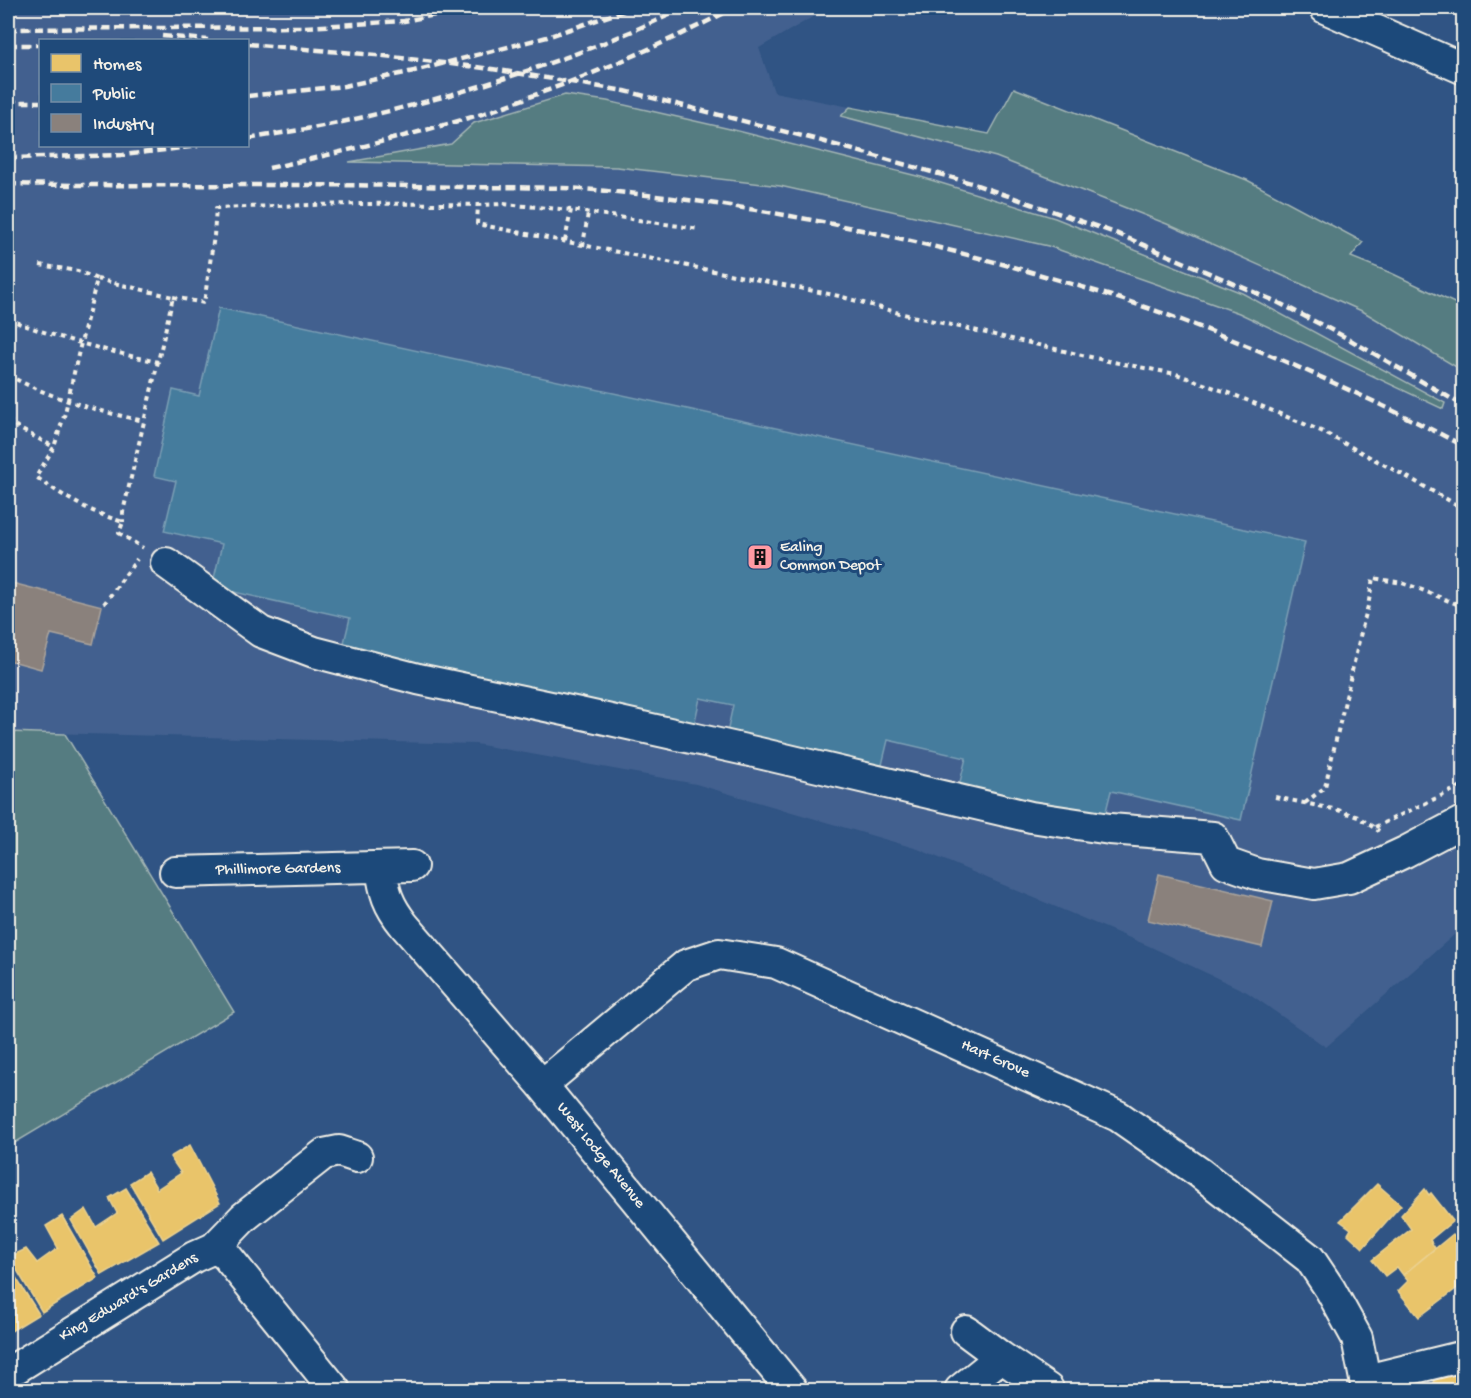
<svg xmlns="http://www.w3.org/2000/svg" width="1471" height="1398" font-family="'Gochi Hand',sans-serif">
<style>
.built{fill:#43618f;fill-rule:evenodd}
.green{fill:#557b81;stroke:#a4b6b4;stroke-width:1.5}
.homes{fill:#e9c46a;stroke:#ecd290;stroke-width:1.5}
.public{fill:#457b9d;stroke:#7a9eb4;stroke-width:1.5}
.industry{fill:#8a817c;stroke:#aaa39c;stroke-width:1.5}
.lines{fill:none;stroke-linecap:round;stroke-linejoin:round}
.minor-casing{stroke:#f4f1e8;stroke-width:34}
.path{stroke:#f4f1e8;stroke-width:4;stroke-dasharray:4.5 4.5;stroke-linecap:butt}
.minor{stroke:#1f4a7a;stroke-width:30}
.rail{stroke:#f4f1e8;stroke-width:4.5;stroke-dasharray:9 4.5;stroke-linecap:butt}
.labels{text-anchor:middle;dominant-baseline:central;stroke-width:6;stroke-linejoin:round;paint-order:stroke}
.poi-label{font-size:16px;fill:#f4f1e8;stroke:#1f4a7a;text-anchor:start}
.street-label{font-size:16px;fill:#f4f1e8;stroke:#1f4a7a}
</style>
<rect width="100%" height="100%" fill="#305484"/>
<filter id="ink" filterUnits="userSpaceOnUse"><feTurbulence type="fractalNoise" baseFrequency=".0167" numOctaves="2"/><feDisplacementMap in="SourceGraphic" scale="12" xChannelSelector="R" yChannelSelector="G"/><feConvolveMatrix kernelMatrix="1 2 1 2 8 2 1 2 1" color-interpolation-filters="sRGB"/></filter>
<g filter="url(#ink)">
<path class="built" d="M8,8h820l-69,40 15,44 227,45 223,68 167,68 72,34v620l-137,120 -79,-55 -98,-46 -231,-97 -222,-65 -220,-40 -468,-12zM40,40h208v106h-208z"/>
<path class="green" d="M1014,88l233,92 116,62 -12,15 40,16 72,34v64l-99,-59 -197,-88 -171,-67 -155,-41 9,-9 139,27z
M565,95l42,6 123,28 191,48 134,41 187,75 203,110 -2,6 -204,-96 -191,-67 -268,-60 -163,-19 -268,-5 102,-18 23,-21z
M8,732l57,2 169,278 -226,135z"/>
<path class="homes" d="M190,1145l30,58 -57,36 -33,-56 17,-11 10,17 24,-16 -11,-16z
M1377,1184l24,21 -38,43 -15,-14 3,-5 -11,-8z
M126,1188l33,54 -57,33 -31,-55 15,-11 10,18 21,-14 -8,-15z
M1425,1189l4,6 2,-2 22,28 -23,19 5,8 -32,27 -6,-8 -12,9 -13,-16 39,-31 -10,-14z
M62,1216l36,62 -56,34 -33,-55 17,-8 11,14 21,-15 -12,-22z
M1453,1234l11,12v37l-45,34 -21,-26 10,-10 -5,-6z
M8,1265l31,49 -31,19z
M1464,1370v20h-28l-3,-10z"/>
<path class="public" d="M219,308l1086,234 -64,278 -130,-29 -8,32 -145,-33 8,-32 -78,-18 -8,33 -154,-35 7,-33 -33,-7 -7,32 -351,-79 8,-33 -138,-31 10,-43 -58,-13 12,-50 -22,-5 19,-86 26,6z"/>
<path class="industry" d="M8,582l94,24 -9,38 -42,-10 -10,35 -33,-9z
M1159,874l114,27 -11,46 -114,-27z"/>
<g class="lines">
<g class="minor-casing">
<path id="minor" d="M1325,8l139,61
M166,563l95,69 53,20 104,27 161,34 180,40 272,64 79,12 103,8 13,26 31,11 57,10 35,-6 56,-26 59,-31
M381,867c3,25 7,38 23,58l138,160 250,305
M175,872l237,-6
M542,1085l144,-120 33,-11 57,9 342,153 82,57 110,86 20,30 27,49 10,52
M214,1248l30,-31 80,-63 15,-3 18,6
M966,1331l35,26
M8,1373l186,-116 20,-9 11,6 110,136
M1366,1380l98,-24
M960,1390l41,-33 47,32"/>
</g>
<path class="path" d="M571,210l-68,-6 -25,1 -1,19 362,72 60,17 209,48 68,13 56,20 89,37 90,48 53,30
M565,241l6,-31 128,19
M583,246l5,-33
M40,265l38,6 19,8 -19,76 -13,58 -11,34
M97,279l76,18 -50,215v10
M173,297l31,6 10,-67 2,-28c88,-3 175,-6 262,-3
M8,319c48,19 99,32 150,43
M8,375c42,23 89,36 136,46
M8,420l12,9 34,18 -18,30c30,21 51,34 87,45l-4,11 24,15
M104,604l33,-45
M1275,797l63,13 20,7 21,14
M1305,803l20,-16 37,-159 6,-22 5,-28 29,5 15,5 47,19
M1375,827l89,-42"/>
<use href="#minor" class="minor"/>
<path class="rail" d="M8,29l297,-2 99,-6 67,-13
M162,36l46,4
M248,44l128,11 116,14 133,22 189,48 157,44 147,51 159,68 70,36 117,68
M8,45h32
M248,96l96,-10 70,-15 133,-34 85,-29
M8,102h32
M248,139c31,-6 63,-10 94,-17 118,-26 234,-63 342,-114
M8,158l115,-3 75,-9
M269,168c71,-15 142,-33 213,-54 16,-5 31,-11 47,-17 71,-25 139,-55 205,-89
M8,184c150,3 301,-1 451,3 45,1 91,-1 136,3 145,12 289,41 429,80 55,16 111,32 165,53 94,35 185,77 275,123"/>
</g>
</g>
<defs>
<g id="building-square" transform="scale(1.35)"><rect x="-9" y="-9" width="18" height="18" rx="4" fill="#ff9aa2" stroke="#1f4a7a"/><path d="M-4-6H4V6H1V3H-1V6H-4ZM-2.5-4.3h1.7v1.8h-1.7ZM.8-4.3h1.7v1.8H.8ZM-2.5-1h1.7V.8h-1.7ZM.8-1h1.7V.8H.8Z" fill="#111"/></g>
</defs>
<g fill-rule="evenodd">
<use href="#building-square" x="760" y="557"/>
</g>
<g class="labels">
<g class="poi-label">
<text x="780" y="548">Ealing<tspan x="780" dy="18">Common Depot</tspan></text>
</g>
<g class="street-label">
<text transform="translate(278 870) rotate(-1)">Phillimore Gardens</text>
<text transform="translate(995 1060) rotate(24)">Hart Grove</text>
<text transform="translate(600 1156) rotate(51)">West Lodge Avenue</text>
<text transform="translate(129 1298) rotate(-31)">King Edward's Gardens</text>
</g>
</g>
<rect width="1471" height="1398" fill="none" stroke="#1f4a7a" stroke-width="30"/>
<rect x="15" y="15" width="1441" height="1368" fill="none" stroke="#f4f1e8" stroke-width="2" filter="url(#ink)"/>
<rect x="39" y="39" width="210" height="108" fill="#1f4a7a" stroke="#748da6" stroke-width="1.5"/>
<rect x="51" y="54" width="30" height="18" fill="#e9c46a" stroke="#748da6" stroke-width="1.5"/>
<text x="93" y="69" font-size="18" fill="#f4f1e8">Homes</text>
<rect x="51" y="84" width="30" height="18" fill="#457b9d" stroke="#748da6" stroke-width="1.5"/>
<text x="93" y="99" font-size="18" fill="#f4f1e8">Public</text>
<rect x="51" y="114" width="30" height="18" fill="#8a817c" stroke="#748da6" stroke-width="1.5"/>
<text x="93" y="129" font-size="18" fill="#f4f1e8">Industry</text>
</svg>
